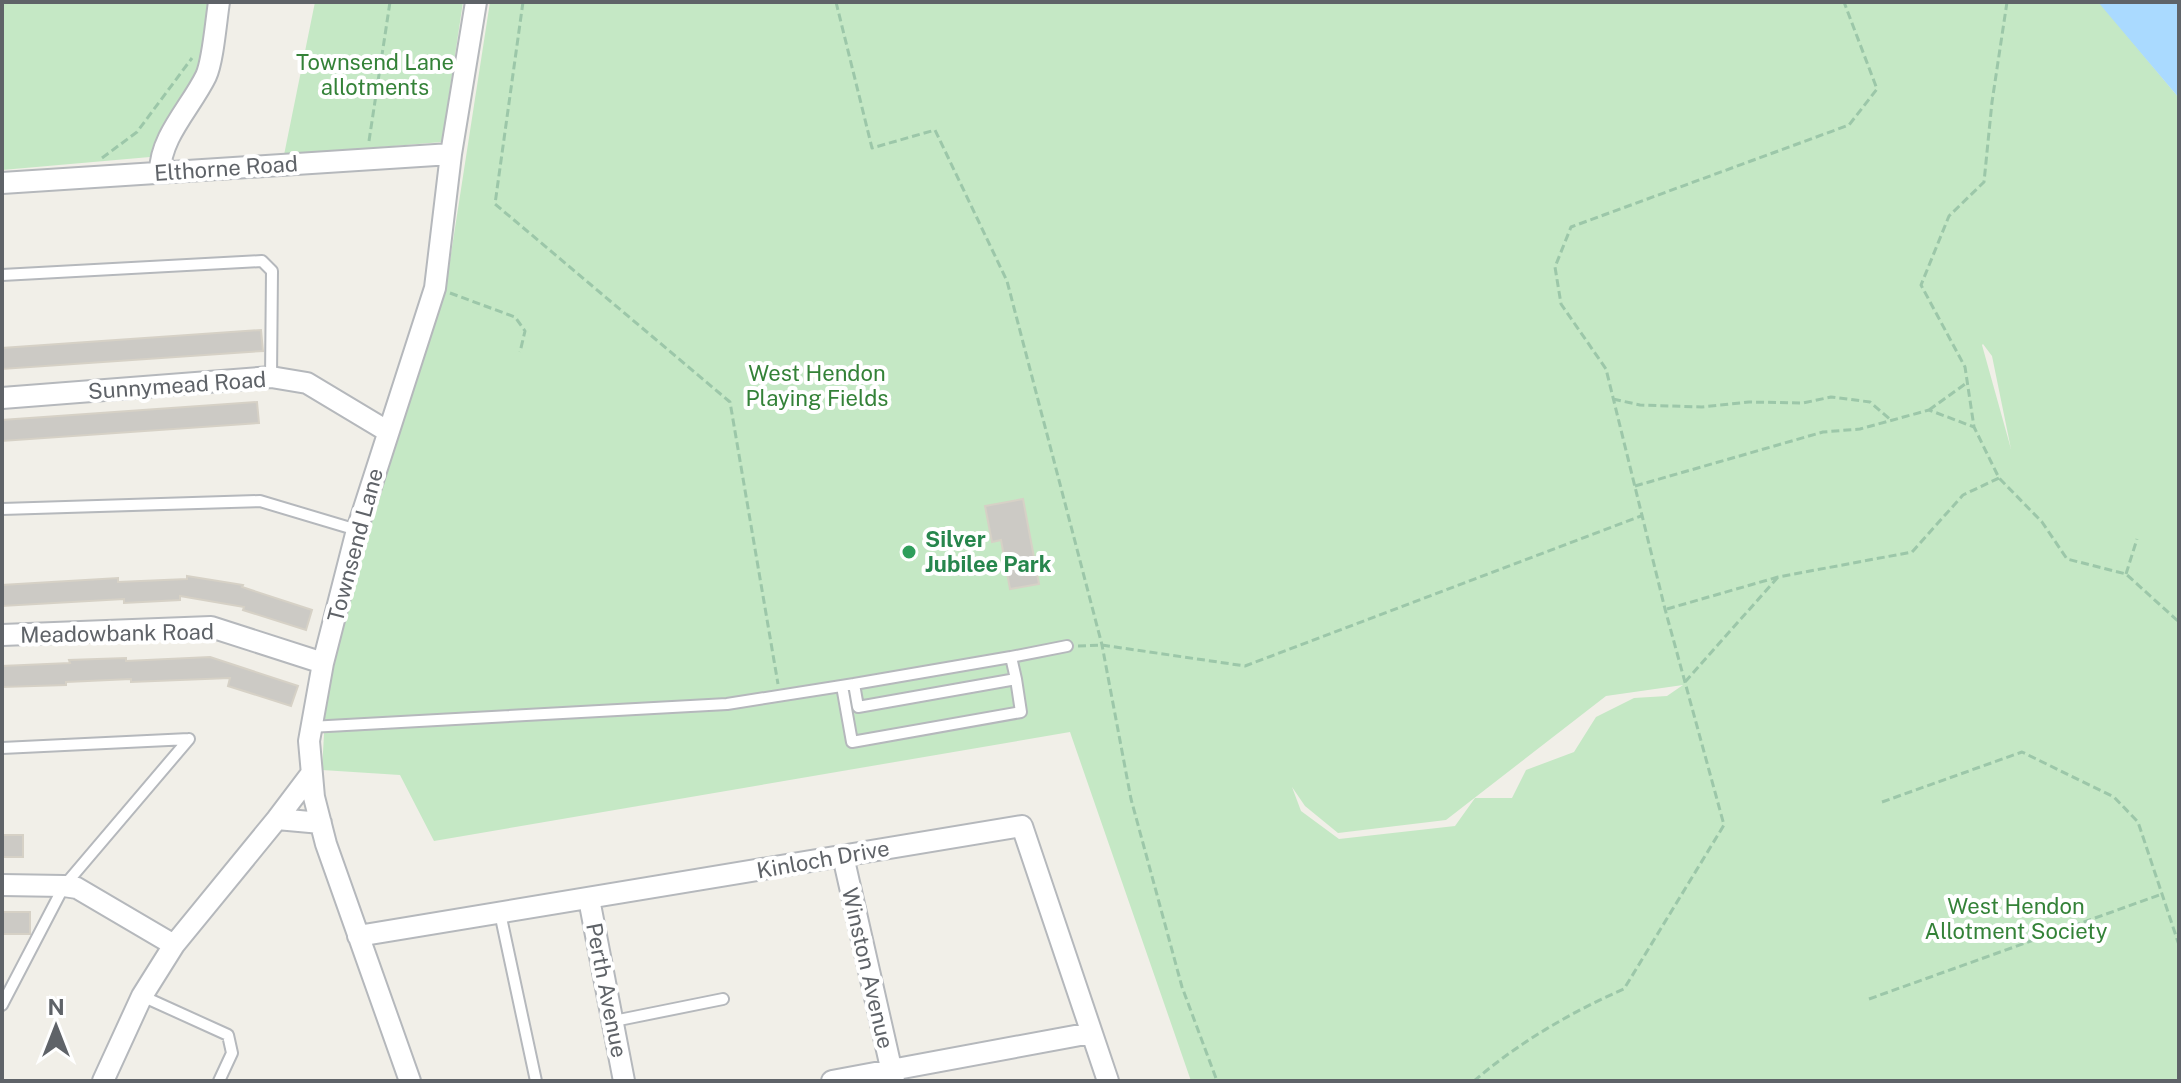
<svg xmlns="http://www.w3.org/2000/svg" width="2181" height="1083" font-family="'Public Sans',sans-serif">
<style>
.green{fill:#c5e8c5;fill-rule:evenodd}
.water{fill:#aadaff}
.building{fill:#cccac5;stroke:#d6d1c6;stroke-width:2}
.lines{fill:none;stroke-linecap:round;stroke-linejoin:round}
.lane-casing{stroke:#b5b8bc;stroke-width:14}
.street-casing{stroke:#b5b8bc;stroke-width:24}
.path{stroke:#9cc7a9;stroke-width:3;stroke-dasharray:8 4;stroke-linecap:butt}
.lane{stroke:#fff;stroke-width:10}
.street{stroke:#fff;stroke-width:20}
.leisure-dot{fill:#2e9e5b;stroke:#fff;stroke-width:3}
.labels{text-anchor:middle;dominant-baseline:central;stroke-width:8;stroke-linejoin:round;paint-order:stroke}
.park-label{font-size:22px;fill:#348238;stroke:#fff}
.street-label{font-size:22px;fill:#5f6368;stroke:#fff}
.leisure-label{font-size:22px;font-weight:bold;fill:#27864d;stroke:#fff;text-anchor:start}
</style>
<rect width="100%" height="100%" fill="#f1efe8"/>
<path class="green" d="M2,2h210l-10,63 -52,92 -148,13z
M315,2h148l-21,140 -158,13z
M490,2h1609l80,96v983h-988l-121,-349 -636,109 -34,-66 -78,-5 5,-89 62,-243 57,-152zM1983,344l9,12 19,93 -29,-104zM1683,685l-16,11 -33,2 -38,19 -22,35 -48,18 -14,28h-37l-20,28 -116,13 -38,-28 -9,-24 13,19 33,27 108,-13 160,-124z"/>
<path class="water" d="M2098,2h81v96z"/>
<path class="building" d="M261,330l2,21 -261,18v-21z
M257,402l2,21 -257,18v-21z
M1023,499l16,85 -29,5 -9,-49 -9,2 -7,-36z
M187,576l56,9 -1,2 70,23 -6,20 -63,-20 1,-3 -64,-11v4l-56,3v-4l-122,7v-21l116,-7v4l69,-3z
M210,657l88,29 -7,20 -63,-20 2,-8 -99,4v-3l-65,3v3l-64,2v-21l68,-3 -1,-3 57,-2v3z
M2,835h21v22h-21z
M2,912h28v22h-28z"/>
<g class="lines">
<g class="lane-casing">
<path id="lane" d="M2,275l260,-14 10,10 -1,106
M2,509l258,-8 97,29
M1011,657l56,-11
M854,684l157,-27 5,22
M310,727l417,-23 127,-20 4,23 158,-28 5,33 -169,30 -10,-56
M2,748l187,-9
M500,913l36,168
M142,996l86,39 4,18 -13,28
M2,1005l62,-119 125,-147
M614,1021l109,-22"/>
</g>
<g class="street-casing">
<path id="street" d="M160,172c0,-35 31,-65 46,-96 7,-15 10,-55 13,-74
M2,183l449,-29
M2,398l269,-21 36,6 80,48
M2,635l209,-8 112,36
M277,819l44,4
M843,856l51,225
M2,885l62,1 13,2 97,57
M589,899l35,182
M358,936l664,-110 86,255
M103,1081l39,-85 32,-51 103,-126 34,-45
M410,1081l-84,-237 -12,-47 -5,-56 14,-78 34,-133 78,-242 16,-134 25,-152
M832,1081l259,-48"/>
</g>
<path class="path" d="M523,2l-28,202 235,198 48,282
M836,2l36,146 63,-18 72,151 95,364 29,154 51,188 35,94
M2007,2l-15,100 -8,80 -35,34 -28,69 44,82 9,60 25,51 43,44 25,37 59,15 53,48
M369,141l21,-139
M102,158l35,-26 55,-74
M450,293l65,24 10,14 -5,21
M1613,399l27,6 62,2 47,-5 54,1 28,-6 39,5 22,19
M1929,410l39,-28
M1635,486l188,-54 37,-3 69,-19 45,17
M2126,574l11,-35
M1667,609l111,-32 134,-25 51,-57 36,-17
M1078,646l24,-1 143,21 396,-150
M1685,682l93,-105
M1882,802l140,-50 92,45 24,25 41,123
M1869,999l293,-105
M1474,1081c44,-38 97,-69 150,-92l100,-164 -59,-216 -59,-240 -45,-65 -6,-37 16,-40 278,-102 28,-36 -33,-87"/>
<use href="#lane" class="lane"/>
<use href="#street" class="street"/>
</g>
<circle class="leisure-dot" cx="909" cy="552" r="8"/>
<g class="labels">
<g class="park-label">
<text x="375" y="62">Townsend Lane<tspan x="375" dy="25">allotments</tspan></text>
<text x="817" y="373">West Hendon<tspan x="817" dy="25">Playing Fields</tspan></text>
<text x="2016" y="906">West Hendon<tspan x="2016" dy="25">Allotment Society</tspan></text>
</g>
<g class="street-label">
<text transform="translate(226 168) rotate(-4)">Elthorne Road</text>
<text transform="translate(177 385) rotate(-4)">Sunnymead Road</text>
<text transform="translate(355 545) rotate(-75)">Townsend Lane</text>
<text transform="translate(117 633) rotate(-1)">Meadowbank Road</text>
<text transform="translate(823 859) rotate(-10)">Kinloch Drive</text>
<text transform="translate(868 968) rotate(77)">Winston Avenue</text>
<text transform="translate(607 990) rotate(79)">Perth Avenue</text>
</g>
<g class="leisure-label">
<text x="925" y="539">Silver<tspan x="925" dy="25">Jubilee Park</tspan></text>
</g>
</g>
<rect width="2181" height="1083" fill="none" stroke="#5f6368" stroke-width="8"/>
<g transform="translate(56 1027)" stroke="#ffffff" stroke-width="6" paint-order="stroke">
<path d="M0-6L14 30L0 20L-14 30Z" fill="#5f6368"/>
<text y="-12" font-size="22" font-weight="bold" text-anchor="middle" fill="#5f6368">N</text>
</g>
</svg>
